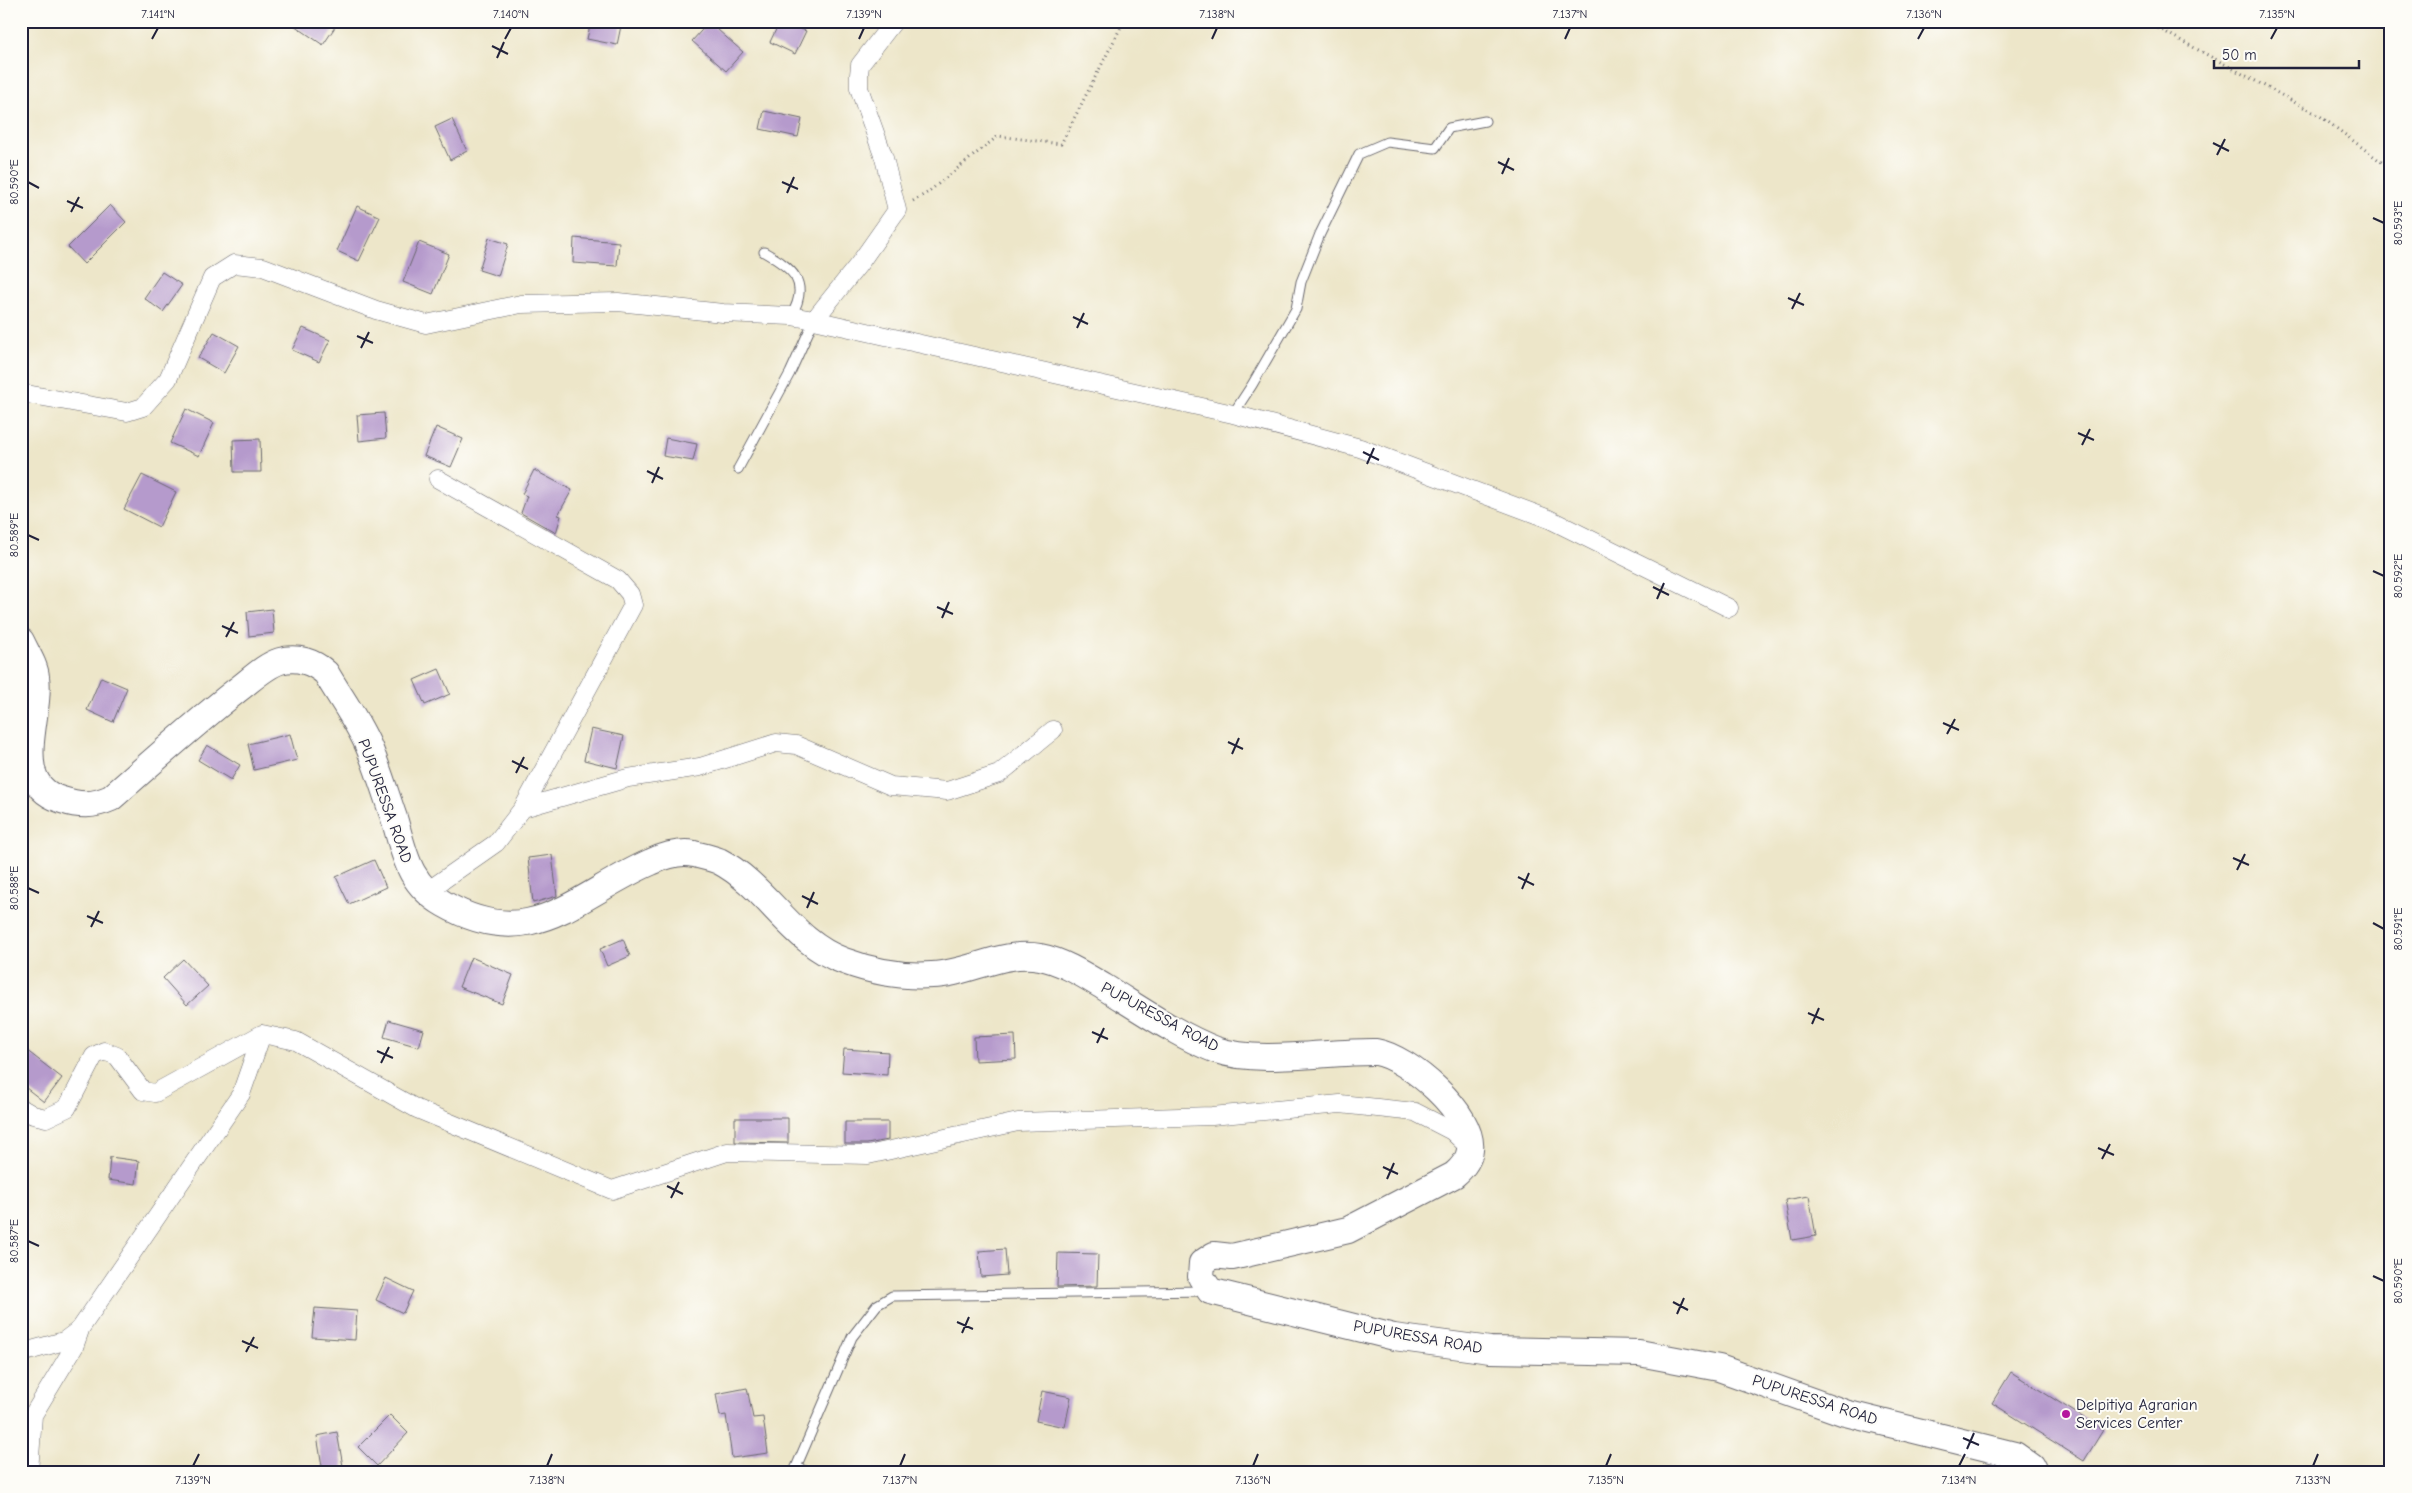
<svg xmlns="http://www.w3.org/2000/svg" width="2412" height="1493" font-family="'Comic Neue',sans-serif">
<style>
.building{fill:#b59acc}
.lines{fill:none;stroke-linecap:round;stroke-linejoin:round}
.lane-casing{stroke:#69676d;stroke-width:11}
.street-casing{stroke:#69676d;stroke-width:19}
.primary-casing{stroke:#69676d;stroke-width:28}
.path{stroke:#69676d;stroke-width:3;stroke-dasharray:1 4;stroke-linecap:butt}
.lane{stroke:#fff;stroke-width:9}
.street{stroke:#fff;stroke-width:18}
.primary{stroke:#fff;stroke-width:26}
.ticks{fill:none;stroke:#22223b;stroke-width:2}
.poi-dot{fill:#b5179e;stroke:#fdfcf7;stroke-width:2}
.labels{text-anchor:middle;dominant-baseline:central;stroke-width:4;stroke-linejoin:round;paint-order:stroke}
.street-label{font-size:16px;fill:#22223b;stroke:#fdfcf7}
.poi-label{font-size:16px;fill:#22223b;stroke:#fdfcf7;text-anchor:start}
.neatline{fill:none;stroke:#22223b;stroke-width:2}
.ticks-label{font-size:12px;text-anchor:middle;fill:#22223b}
</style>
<rect width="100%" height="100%" fill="#fdfcf7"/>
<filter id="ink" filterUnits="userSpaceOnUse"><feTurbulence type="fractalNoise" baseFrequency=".02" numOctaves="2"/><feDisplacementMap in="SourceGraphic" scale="10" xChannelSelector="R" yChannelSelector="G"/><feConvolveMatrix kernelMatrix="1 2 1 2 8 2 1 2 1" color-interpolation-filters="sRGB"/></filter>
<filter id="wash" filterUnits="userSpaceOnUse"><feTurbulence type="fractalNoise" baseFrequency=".0096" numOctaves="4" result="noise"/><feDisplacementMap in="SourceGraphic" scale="20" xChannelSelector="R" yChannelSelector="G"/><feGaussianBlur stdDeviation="1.12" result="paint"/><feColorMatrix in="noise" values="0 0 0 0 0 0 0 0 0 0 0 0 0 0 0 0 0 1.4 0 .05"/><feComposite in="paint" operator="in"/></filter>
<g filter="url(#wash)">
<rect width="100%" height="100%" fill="#ede6c9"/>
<g id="blocks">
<path class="building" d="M288,21h51l-16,24z
M591,21h31l-5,24 -30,-6z
M780,21l26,10 -11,23 -25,-12z
M709,22l34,30 -17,19 -34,-30z
M764,111l38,8 -4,18 -38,-8z
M452,119l15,32 -17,9 -15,-33z
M110,205l16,17 -42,42 -16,-17z
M357,206l23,11 -21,44 -22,-10z
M489,238l19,6 -10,32 -19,-6z
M574,238l45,4 -2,24 -44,-3z
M419,242l30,12 -16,40 -30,-12z
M162,272l20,13 -19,27 -19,-14z
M303,328l27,12 -11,22 -27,-12z
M214,332l25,14 -15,27 -26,-15z
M186,409l28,14 -15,33 -29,-13z
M384,413l2,25 -27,3 -2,-26z
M436,427l27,12 -12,28 -27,-11z
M666,438l31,6 -4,17 -30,-5z
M260,439l1,33h-27l-1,-32z
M534,470l38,20 -14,25 3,1 -5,17 -35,-20 6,-17 -5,-2z
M142,475l34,17 -17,35 -35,-18z
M272,609l2,24 -25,3 -2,-24z
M439,669l11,25 -25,11 -11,-25z
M101,677l26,11 -14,34 -26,-12z
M591,729l33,7 -7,32 -33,-8z
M290,734l7,26 -43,10 -6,-26z
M207,745l33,20 -9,15 -33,-20z
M552,855l5,41 -24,7 -5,-45z
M374,860l12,27 -37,17 -13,-27z
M623,939l7,17 -23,10 -7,-17z
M471,957l42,18 -11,29 -43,-17z
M183,959l25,27 -21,19 -24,-27z
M389,1020l35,10 -5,17 -35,-10z
M1015,1035l1,24 -41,2 -1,-24z
M21,1046l41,32 -18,24 -23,-18z
M844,1049l44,3 -1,23 -45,-3z
M735,1118h53v25l-53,-1z
M845,1122h43v18l-21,4h-22z
M110,1157l29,4 -3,23 -28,-4z
M1809,1196l7,40 -24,4 -7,-40z
M1005,1249l2,26 -26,2 -2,-26z
M1058,1253l40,1 -1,32 -40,1z
M386,1278l27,13 -10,22 -27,-13z
M315,1308l42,3 -2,29 -43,-3z
M2011,1372l92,58 -19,31 -92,-58z
M747,1388l6,30 10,-1 5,36 -36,5 -6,-43 -6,1 -4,-22z
M1042,1391l29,6 -6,30 -29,-6z
M390,1415l18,18 -31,33 -19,-19z
M337,1432l7,40h-21l-6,-36z"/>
</g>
</g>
<g filter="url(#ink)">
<use href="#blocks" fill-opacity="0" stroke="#69676d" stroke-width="1"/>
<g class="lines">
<g class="lane-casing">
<path id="lane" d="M764,252c28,16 47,30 27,64
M1233,414l19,-29 44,-76 5,-27 19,-48 39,-80 28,-12 48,6 14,-20 36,-7
M738,469l52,-96 24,-53
M796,1467l12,5
M794,1472l58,-135 25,-32 15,-9 312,-5"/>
</g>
<g class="street-casing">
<path id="street" d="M814,320l419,94 127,34 189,71 180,89
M21,393l106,19 16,-5 25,-28 44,-101 22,-14 29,3 113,43 50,14 95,-20 97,-2 105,11 68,3 23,4 45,-56 38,-54 -13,-52 -25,-70v-13l1,-10 34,-44
M523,808l105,-30 72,-11 76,-24 20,2 95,41 56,5 52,-17 54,-44
M426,892l70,-49 27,-35 110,-203 -3,-11 -12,-14 -180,-101
M21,1108l12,7 13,3 21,-10 27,-52 10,-5 13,5 26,35 12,2 107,-59 34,7 121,68 195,81 115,-38 141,3 150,-33 194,-6 128,-12 75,8 37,19 19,18
M21,1353l43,-12 16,-12 161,-235 21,-60
M29,1472l4,-57 41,-68 6,-17"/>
</g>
<g class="primary-casing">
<path id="primary" d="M21,641c5,11 14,24 15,36 6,40 -29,106 26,123 18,6 31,6 49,-2 41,-36 82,-73 125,-107 14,-10 28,-25 44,-30 17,-5 34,1 46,12 14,24 31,47 42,72 10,23 18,50 26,73 11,37 14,65 50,86 88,51 131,-9 207,-42 13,-6 29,-11 43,-8 8,2 18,4 25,7 48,25 73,82 125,100 27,10 59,16 88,14 36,-1 71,-25 108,-18 22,4 44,18 64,30 36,22 73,48 112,63 44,15 113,1 160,2 32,5 99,62 94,98 -1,11 -9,19 -16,25l-106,55 -116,27 -18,-2 -12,8 -1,14 9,14 184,46 96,13 149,3 80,15 126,45 170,42 17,12 2,5"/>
</g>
<path class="path" d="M2145,21l175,95 71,53
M913,201l14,-8 71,-57 63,8 63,-123"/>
<use href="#lane" class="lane"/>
<use href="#street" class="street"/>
<use href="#primary" class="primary"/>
</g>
</g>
<path class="ticks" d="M152,39l6,-11M505,39l6,-11M859,39l5,-11M1212,39l5,-11M1565,39l5,-11M1918,39l6,-11M2271,39l6,-11M492,46l16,8M497,58l7,-16M2213,143l16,8M2217,155l8,-16M1498,162l16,8M1502,174l7,-16M28,182l11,6M782,182l16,7M787,193l7,-16M67,201l16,7M71,212l8,-15M2373,218l11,5M1788,298l16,7M1792,309l8,-16M1073,317l15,7M1077,328l7,-15M357,336l16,7M361,348l8,-16M2078,433l16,7M2082,445l8,-16M1363,452l16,8M1367,464l7,-16M647,471l16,8M652,483l7,-16M28,535l11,5M2373,571l11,5M1653,587l16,8M1657,599l7,-16M937,607l16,7M942,618l7,-16M222,626l16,7M226,637l8,-15M1943,723l16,7M1947,734l8,-15M1228,742l15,7M1232,754l7,-16M512,761l16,8M516,773l8,-16M2233,858l16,7M2237,870l8,-16M1518,877l16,8M28,888l11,5M1522,889l7,-16M802,896l16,8M807,908l7,-16M87,916l16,7M2373,923l11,6M91,927l8,-16M1808,1013l16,7M1812,1024l7,-16M1092,1032l16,7M1097,1043l7,-15M377,1051l16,7M381,1063l8,-16M2098,1148l16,7M2102,1159l8,-15M1383,1167l15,7M1387,1179l7,-16M667,1186l16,8M671,1198l8,-16M28,1241l11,5M2373,1276l11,5M1673,1302l15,8M1677,1314l7,-16M957,1322l16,7M962,1333l7,-16M242,1341l16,7M246,1352l8,-15M1963,1438l16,7M1967,1449l7,-16M193,1466l6,-12M547,1466l5,-12M900,1466l5,-12M1253,1466l5,-12M1606,1466l5,-12M1959,1466l6,-12M2313,1466l5,-12"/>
<circle class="poi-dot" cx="2066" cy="1414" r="5"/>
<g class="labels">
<g class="street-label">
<text transform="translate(385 801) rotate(70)">PUPURESSA ROAD</text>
<text transform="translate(1160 1017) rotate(28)">PUPURESSA ROAD</text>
<text transform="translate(1418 1337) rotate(10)">PUPURESSA ROAD</text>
<text transform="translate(1815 1400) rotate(18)">PUPURESSA ROAD</text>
</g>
<g class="poi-label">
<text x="2076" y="1405">Delpitiya Agrarian<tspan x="2076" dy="18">Services Center</tspan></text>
</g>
</g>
<rect width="2412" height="1493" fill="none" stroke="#fdfcf7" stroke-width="55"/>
<path d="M2214 60v8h145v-8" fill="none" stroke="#22223b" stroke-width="2.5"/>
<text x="2222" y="60" font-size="15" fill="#22223b" stroke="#fdfcf7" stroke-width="4" paint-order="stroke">50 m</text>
<rect x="28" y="28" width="2356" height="1438" class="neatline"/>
<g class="ticks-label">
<text x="158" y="18">7.141°N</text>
<text x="511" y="18">7.140°N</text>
<text x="864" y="18">7.139°N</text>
<text x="1217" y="18">7.138°N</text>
<text x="1570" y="18">7.137°N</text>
<text x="1924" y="18">7.136°N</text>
<text x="2277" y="18">7.135°N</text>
<text transform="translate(14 182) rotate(-90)" y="4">80.590°E</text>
<text transform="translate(2398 223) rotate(-90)" y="4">80.593°E</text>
<text transform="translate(14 535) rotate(-90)" y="4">80.589°E</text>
<text transform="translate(2398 576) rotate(-90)" y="4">80.592°E</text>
<text transform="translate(14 888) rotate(-90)" y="4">80.588°E</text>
<text transform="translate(2398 929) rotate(-90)" y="4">80.591°E</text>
<text transform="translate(14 1241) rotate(-90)" y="4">80.587°E</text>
<text transform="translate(2398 1281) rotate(-90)" y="4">80.590°E</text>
<text x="193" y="1484">7.139°N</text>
<text x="547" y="1484">7.138°N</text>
<text x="900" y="1484">7.137°N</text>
<text x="1253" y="1484">7.136°N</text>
<text x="1606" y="1484">7.135°N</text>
<text x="1959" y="1484">7.134°N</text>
<text x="2313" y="1484">7.133°N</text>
</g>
</svg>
